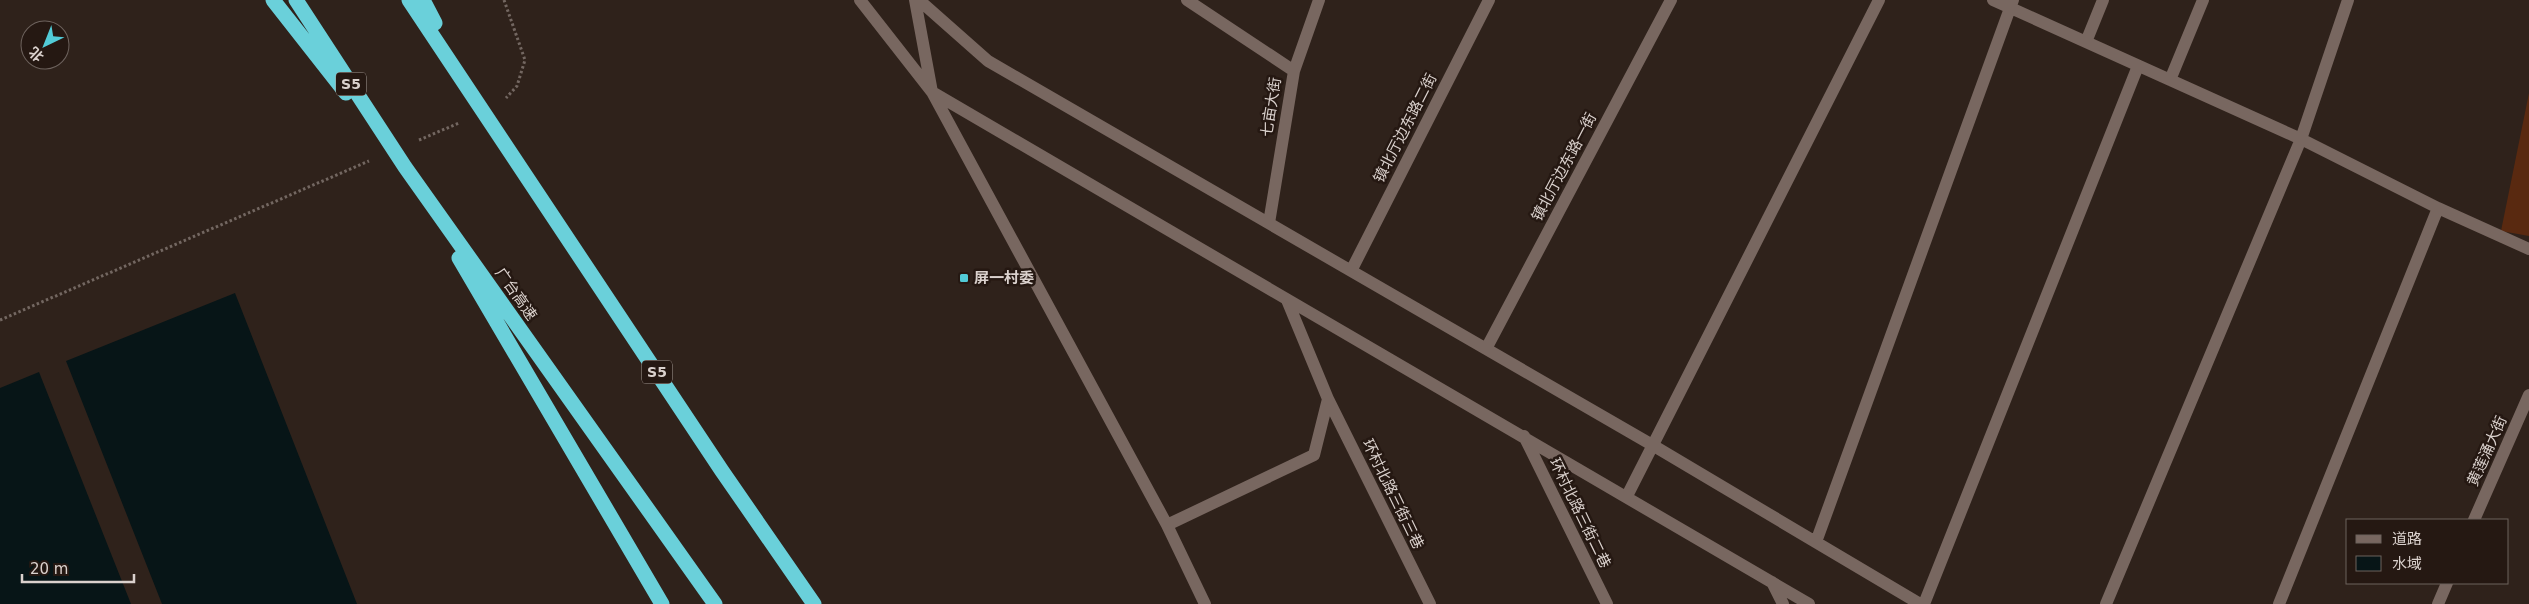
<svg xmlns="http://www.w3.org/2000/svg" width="2529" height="604" font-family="'DejaVu Sans','Noto Sans SC',sans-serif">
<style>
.green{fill:#592910}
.water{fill:#071517}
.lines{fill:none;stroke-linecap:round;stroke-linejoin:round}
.path{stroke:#736761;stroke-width:3;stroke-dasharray:2.5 2.5;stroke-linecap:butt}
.minor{stroke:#786760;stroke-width:12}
.highway{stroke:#6ad0da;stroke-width:15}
.poi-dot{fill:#52cbd7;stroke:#251812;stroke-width:2}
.labels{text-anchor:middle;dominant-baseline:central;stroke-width:5;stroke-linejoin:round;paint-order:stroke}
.shield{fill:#251812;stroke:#a49a95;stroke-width:1}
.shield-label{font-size:14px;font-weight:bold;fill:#dad1cd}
.street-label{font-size:15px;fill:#dad1cd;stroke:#251812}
.poi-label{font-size:15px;font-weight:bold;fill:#dad1cd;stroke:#251812;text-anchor:start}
</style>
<rect width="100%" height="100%" fill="#2f221b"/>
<path class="green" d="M2529,93v143l-28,-5z"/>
<path class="water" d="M235,293l122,311h-195l-96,-243z
M39,372l92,232h-131v-216z"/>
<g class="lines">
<path class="path" d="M504,0l21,60 -8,26 -11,12
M419,140l40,-17
M0,320l369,-159"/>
<path class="minor" d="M860,0l72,92 877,512
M915,0l17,92 235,433 38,79
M919,0l69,61 666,385 266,158
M1187,0l107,71
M1993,0l308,139 137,69 91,41
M2086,42l17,-42
M2170,80l33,-80
M1269,223l25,-152 25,-71
M1351,271l138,-271
M1486,349l185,-349
M1328,399l102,205
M1524,436l83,168
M1627,496l252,-496
M2474,520l55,-125
M1167,525l147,-70 14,-56 -41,-99
M1816,542l197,-542
M1772,582l11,22
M1924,604l214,-538
M2106,604l195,-465 47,-139
M2279,604l159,-396
M2438,604l9,-21"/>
<path class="highway" d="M273,0l73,93
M296,0l109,167 310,437
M409,0l313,471 92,133
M423,0l12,23
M459,258l203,346"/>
</g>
<rect class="poi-dot" x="959" y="273" width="10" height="10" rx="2.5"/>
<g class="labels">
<g class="shield">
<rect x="336" y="72.5" width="30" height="23" rx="4"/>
<rect x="642" y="360.5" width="30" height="23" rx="4"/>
</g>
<g class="shield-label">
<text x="351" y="84">S5</text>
<text x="657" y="372">S5</text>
</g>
<g class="street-label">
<text transform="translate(1271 107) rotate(-81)">七亩大街</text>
<text transform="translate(1405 128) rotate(-63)">镇北厅边东路二街</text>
<text transform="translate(1564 167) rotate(-62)">镇北厅边东路一街</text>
<text transform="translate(516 294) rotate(55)">广台高速</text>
<text transform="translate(2487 451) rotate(-66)">黄莲涌大街</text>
<text transform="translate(1393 494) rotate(64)">环村北路三街三巷</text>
<text transform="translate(1580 513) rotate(64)">环村北路三街二巷</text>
</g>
<g class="poi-label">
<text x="974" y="278">屏一村委</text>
</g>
</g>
<rect x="2346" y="519" width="162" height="65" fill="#251812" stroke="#6d625d"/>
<rect x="2356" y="535" width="25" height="8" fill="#786760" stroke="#6d625d"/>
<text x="2392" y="544" font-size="15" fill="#dad1cd">道路</text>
<rect x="2356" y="556" width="25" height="15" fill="#071517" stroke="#6d625d"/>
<text x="2392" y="569" font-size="15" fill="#dad1cd">水域</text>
<g transform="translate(45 45) rotate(223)"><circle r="24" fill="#251812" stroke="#6d625d"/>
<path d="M0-4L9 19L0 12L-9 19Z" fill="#52cbd7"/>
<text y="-8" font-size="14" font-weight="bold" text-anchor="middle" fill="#dad1cd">北</text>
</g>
<path d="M22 574v8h112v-8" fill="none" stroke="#dad1cd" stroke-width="2.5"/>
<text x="30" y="574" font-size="15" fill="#dad1cd" stroke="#251812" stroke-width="4" paint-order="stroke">20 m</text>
</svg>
